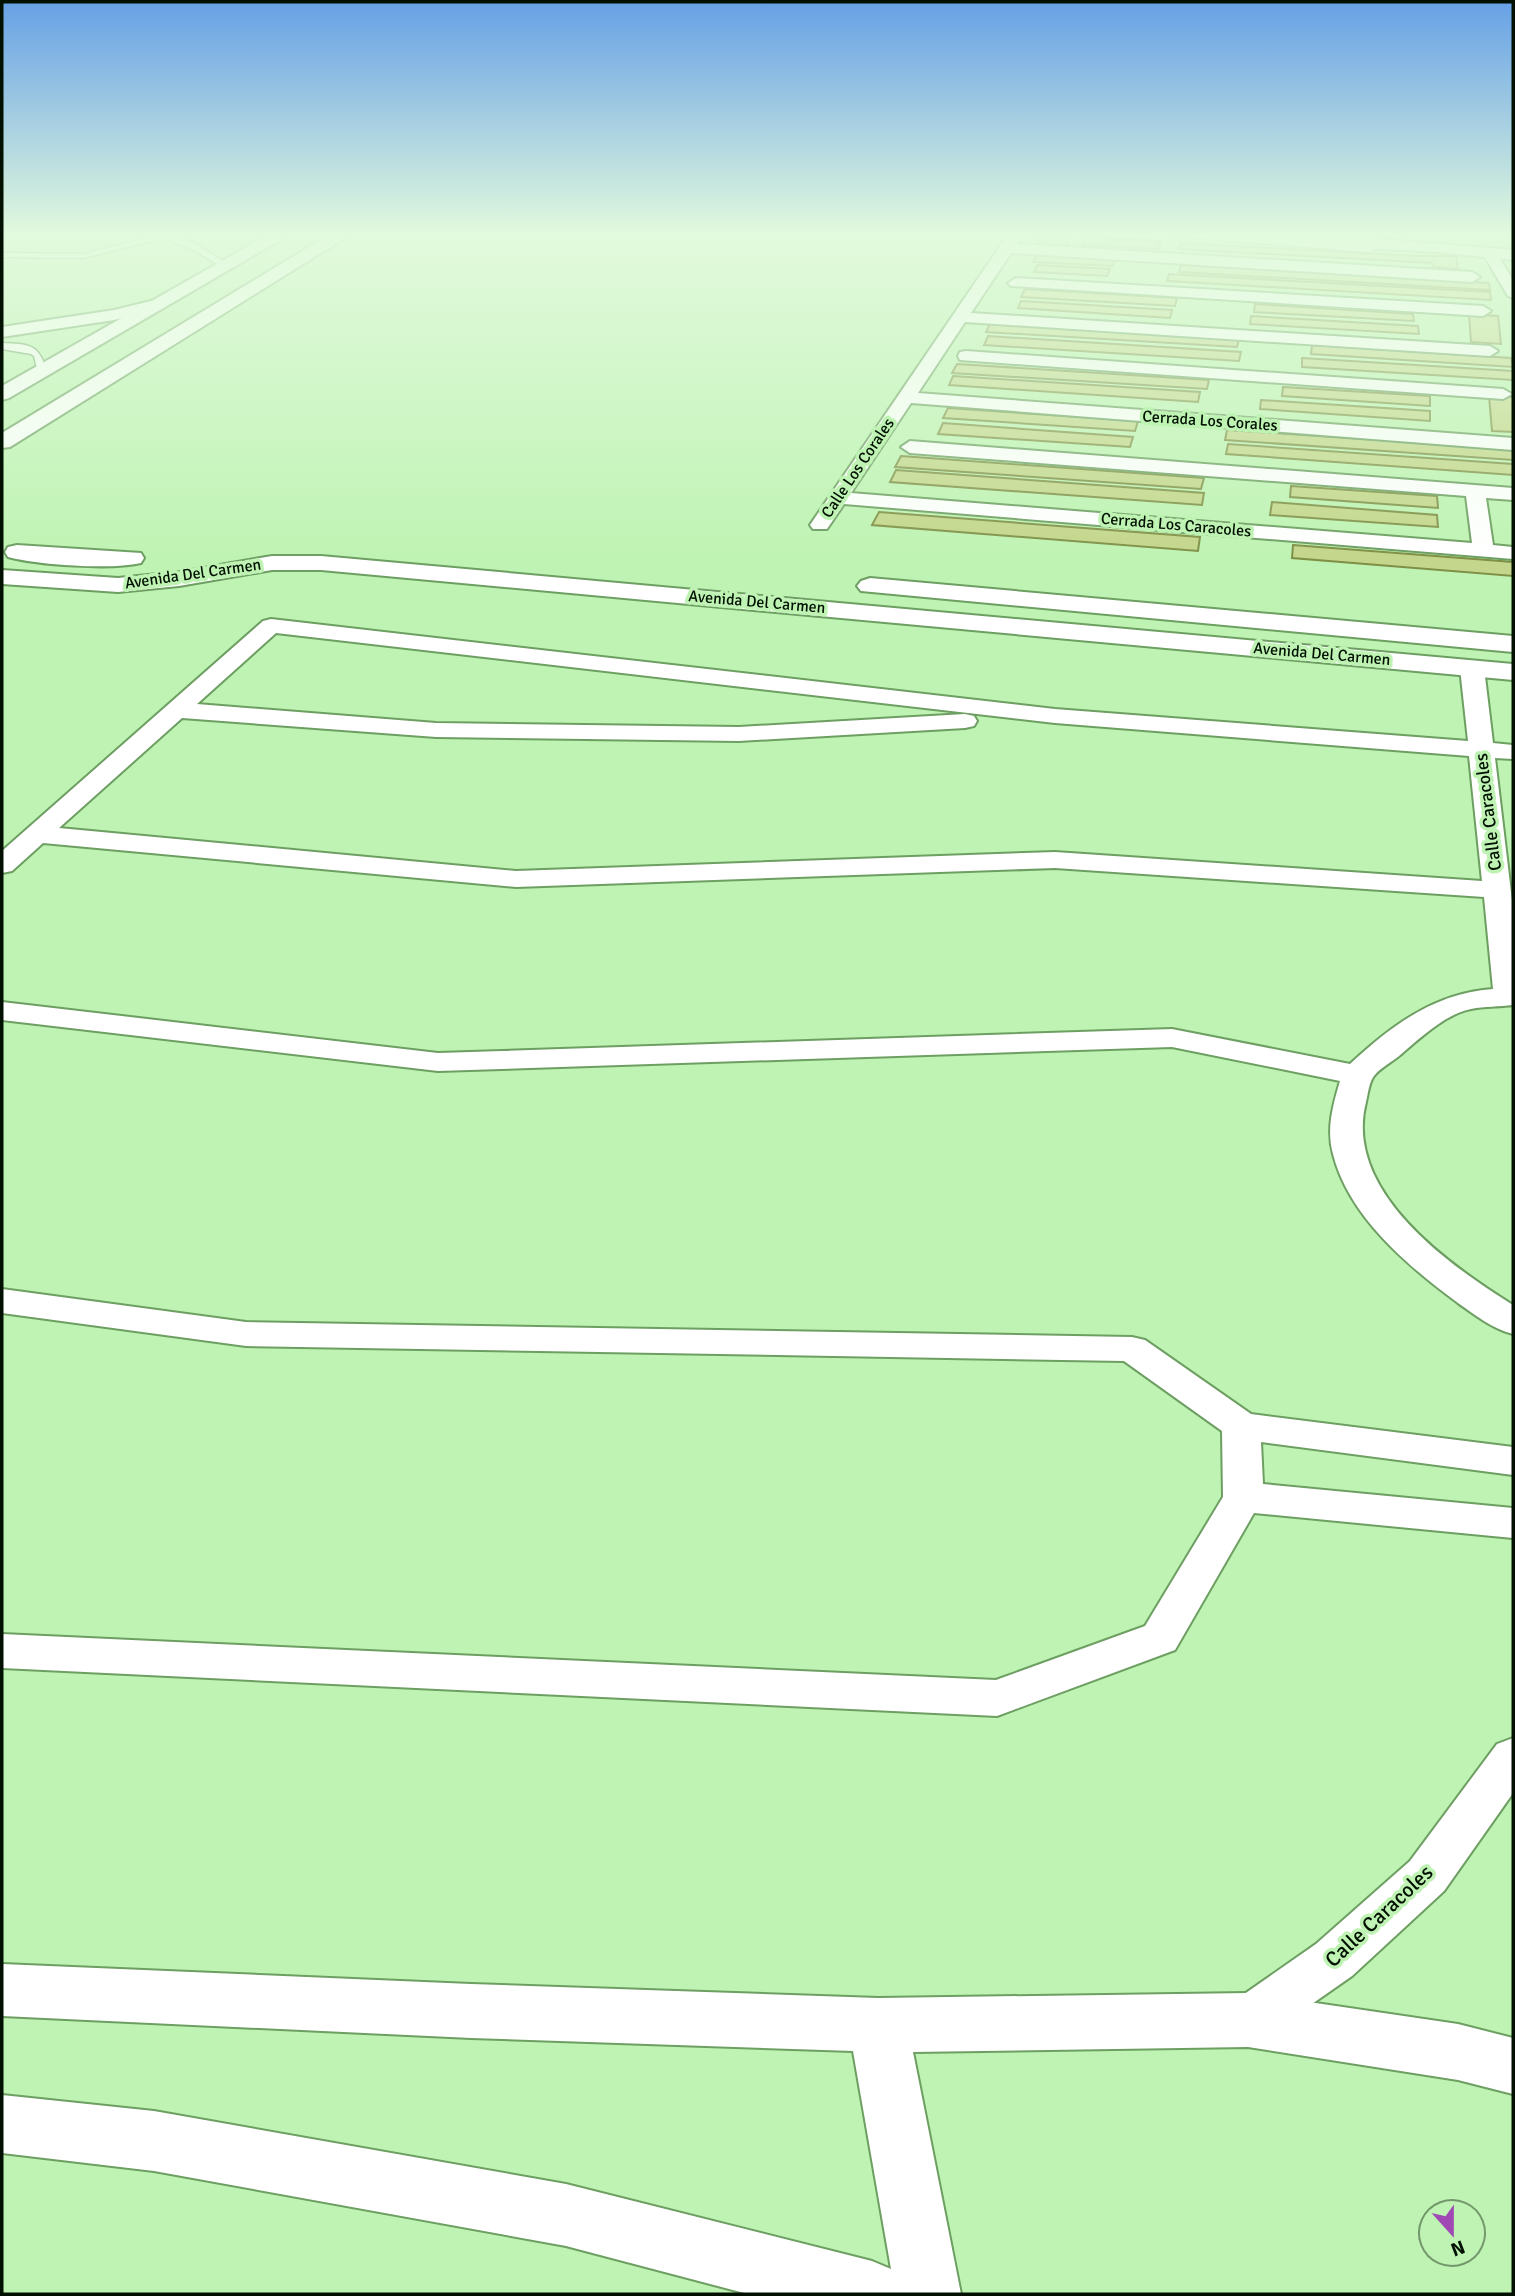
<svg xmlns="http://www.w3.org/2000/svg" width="1515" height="2296" font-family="Signika,sans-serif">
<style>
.building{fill:#c4d68b;stroke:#7f9046;stroke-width:2}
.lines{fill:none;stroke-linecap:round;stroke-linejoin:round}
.lane-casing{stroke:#6d9e62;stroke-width:3}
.street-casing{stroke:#6d9e62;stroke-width:4}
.secondary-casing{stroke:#6d9e62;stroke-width:4}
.highway-casing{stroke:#6d9e62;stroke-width:4}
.lane{fill:#fff;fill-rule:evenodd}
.street{fill:#fff;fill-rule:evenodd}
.secondary{fill:#fff;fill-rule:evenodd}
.highway{fill:#fff;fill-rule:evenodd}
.labels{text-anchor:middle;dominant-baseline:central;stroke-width:7;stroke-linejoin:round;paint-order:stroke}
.far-street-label{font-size:16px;fill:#011000;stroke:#bff3b3}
.street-label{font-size:18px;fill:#011000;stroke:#bff3b3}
.near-street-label{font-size:21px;fill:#011000;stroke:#bff3b3}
</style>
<rect width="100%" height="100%" fill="#bff3b3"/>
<path class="building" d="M1041,236h33l-4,1 -3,8 -29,-2z
M1085,237l76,4 -3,8 -76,-4z
M1181,243l236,13h39l2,13 -25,-2 -1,-4 -253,-14z
M1036,255l79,4 -2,7 -80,-4z
M1037,265l73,4 -3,7 -73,-4z
M1181,265l308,18 1,7 -311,-18z
M1169,274l321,18 1,8 -324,-19z
M1025,289l152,9 -2,8 -154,-9z
M1021,301l151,9 -2,8 -152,-10z
M1255,304l158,10 1,7 -160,-9z
M1469,314l29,2 3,28 -30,-2z
M1251,316l167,10 1,8 -169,-10z
M990,324l249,15 -2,8 -251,-15z
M988,336l253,16 -2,9 -255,-16z
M1312,345l199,13 2,9 -202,-13z
M1302,358l211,13v9l-211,-13z
M957,364l252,16 -2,9 -255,-16z
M953,376l247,16 -2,10 -249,-17z
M1283,387l147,9v10l-148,-10z
M1489,396l24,1v35l-21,-1z
M1261,400l169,11v10l-170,-12z
M948,408l190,13 -3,10 -192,-13z
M943,423l190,14 -3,10 -192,-13z
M1227,430l286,19v11l-288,-20z
M1228,444l285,20v11l-287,-21z
M901,456l303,22 -3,11 -306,-22z
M896,470l308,23 -2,12 -312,-23z
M1291,486l146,10 1,12 -148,-11z
M1272,502l165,13 1,12 -168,-12z
M879,512l321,25 -2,14 -326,-26z
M1293,545l220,17v14l-221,-18z"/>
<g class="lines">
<g class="lane-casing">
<path id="lane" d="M173,236l21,7 37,23 -7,2 -36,-21 -20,-7 -21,2 -64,16 -81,-1v-4l81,1 64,-16z
M1169,236h42l157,12 14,-6 4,2 -17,8z
M2,343c26,1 38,1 44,28l-8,2 -4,-17 -3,-2 -29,-5z"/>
</g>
<g class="street-casing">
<path id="street" d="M1007,236h15l-5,8 455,28 8,5 -8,5 -461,-29 -40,60 519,33 8,5 -8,5 -525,-34 -47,71 595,45v12l-602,-47 -60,90 621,50 -6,-47 -556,-43 -9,-6 9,-6 603,47v12l-27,-2 7,47 20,2v12l-669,-55 -17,25h-14l-3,-4z
M1490,250l5,1 18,29v18l-5,-2 -25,-42z
M1016,278l467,28 8,5 -8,5 -472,-30 -3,-3z
M159,299l8,5 -2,3 -51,13 -112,17v-10l112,-17z
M966,351l537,38 9,5 -9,5 -543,-39 -2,-4 2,-4z
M271,619l784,90 413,32 -8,-73 4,-5h16l4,5 9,75 20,2v14l-18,-1 18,151v96c-14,2 -28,1 -42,4 -26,5 -52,30 -72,47 -7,6 -19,12 -25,20 -5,6 -6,18 -8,26 -23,89 83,163 147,203v29c-20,-5 -38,-19 -55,-31 -50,-37 -109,-86 -125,-149 -7,-25 0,-49 7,-73l-168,-34 -734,24 -436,-51v-18l436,51 734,-24 178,35c42,-39 85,-71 143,-75l-9,-92 -429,-29 -539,19 -473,-44 -31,28 -10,2v-22l261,-230zM276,633l779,90 414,33 13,125 -427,-29 -539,19 -457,-43 123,-110 254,19 303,4 226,-13 9,-2 3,-5 -3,-5 -9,-2 -226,13 -303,-4 -239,-19z
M2,1289l244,33 886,15 13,3 106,74 262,33v28l-252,-33 2,42 250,24v30l-259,-25 -79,137 -178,66 -995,-48v-34l994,46 149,-54 78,-129 -1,-66 -98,-70 -878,-15 -244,-33z
M1513,1738v55l-69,98 -92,85 -86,60 -18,7 -18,-7 -8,-16 8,-16 86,-60 94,-83 87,-117z"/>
</g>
<g class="secondary-casing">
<path id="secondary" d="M1237,236h104l172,14v10l-77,-8 -191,-11z
M17,545l124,8 3,5 -3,5c-30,7 -103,2 -133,-6l-3,-5 3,-5z
M272,556h49l1192,108v16l-1192,-110h-49l-93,16 -61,6 -116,-8v-14l116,8 61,-6z
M870,578l643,58v16l-652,-61 -4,-5 4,-5z
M2,1964l469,20 407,14 370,-5 210,31 55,14v56l-55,-14 -210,-33 -335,5 48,242h-213l-182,-48 -412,-75 -152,-18v-58l152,16 412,73 306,77 19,8 -38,-218 -382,-13 -469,-22z"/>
</g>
<g class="highway-casing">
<path id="highway" d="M266,236h21l-278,162 -7,2v-14z
M327,236h21l-338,211 -8,1v-15z"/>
</g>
<use href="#lane" class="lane"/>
<use href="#street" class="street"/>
<use href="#secondary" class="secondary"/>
<use href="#highway" class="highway"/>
</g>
<linearGradient id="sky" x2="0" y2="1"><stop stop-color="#66a0e6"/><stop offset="0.42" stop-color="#e2fadd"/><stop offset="1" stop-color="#e2fadd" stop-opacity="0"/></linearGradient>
<rect width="1515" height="558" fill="url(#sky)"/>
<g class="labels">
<g class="far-street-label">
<text transform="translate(1210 421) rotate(4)">Cerrada Los Corales</text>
<text transform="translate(858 468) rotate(-56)">Calle Los Corales</text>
<text transform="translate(1176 525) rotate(5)">Cerrada Los Caracoles</text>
<text transform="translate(193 574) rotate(-8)">Avenida Del Carmen</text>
<text transform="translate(757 602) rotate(5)">Avenida Del Carmen</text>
<text transform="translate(1322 654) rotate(5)">Avenida Del Carmen</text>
</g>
<g class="street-label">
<text transform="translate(1488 812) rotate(-97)">Calle Caracoles</text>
</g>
<g class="near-street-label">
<text transform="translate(1379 1916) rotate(-43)">Calle Caracoles</text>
</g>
</g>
<rect width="1515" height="2296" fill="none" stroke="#011000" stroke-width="7"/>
<g transform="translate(1452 2233) rotate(159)"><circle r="33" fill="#bff3b3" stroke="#73986b" stroke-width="2"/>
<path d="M0-5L12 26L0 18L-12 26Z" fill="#a048b4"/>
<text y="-10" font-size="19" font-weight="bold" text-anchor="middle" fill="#011000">N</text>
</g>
</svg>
